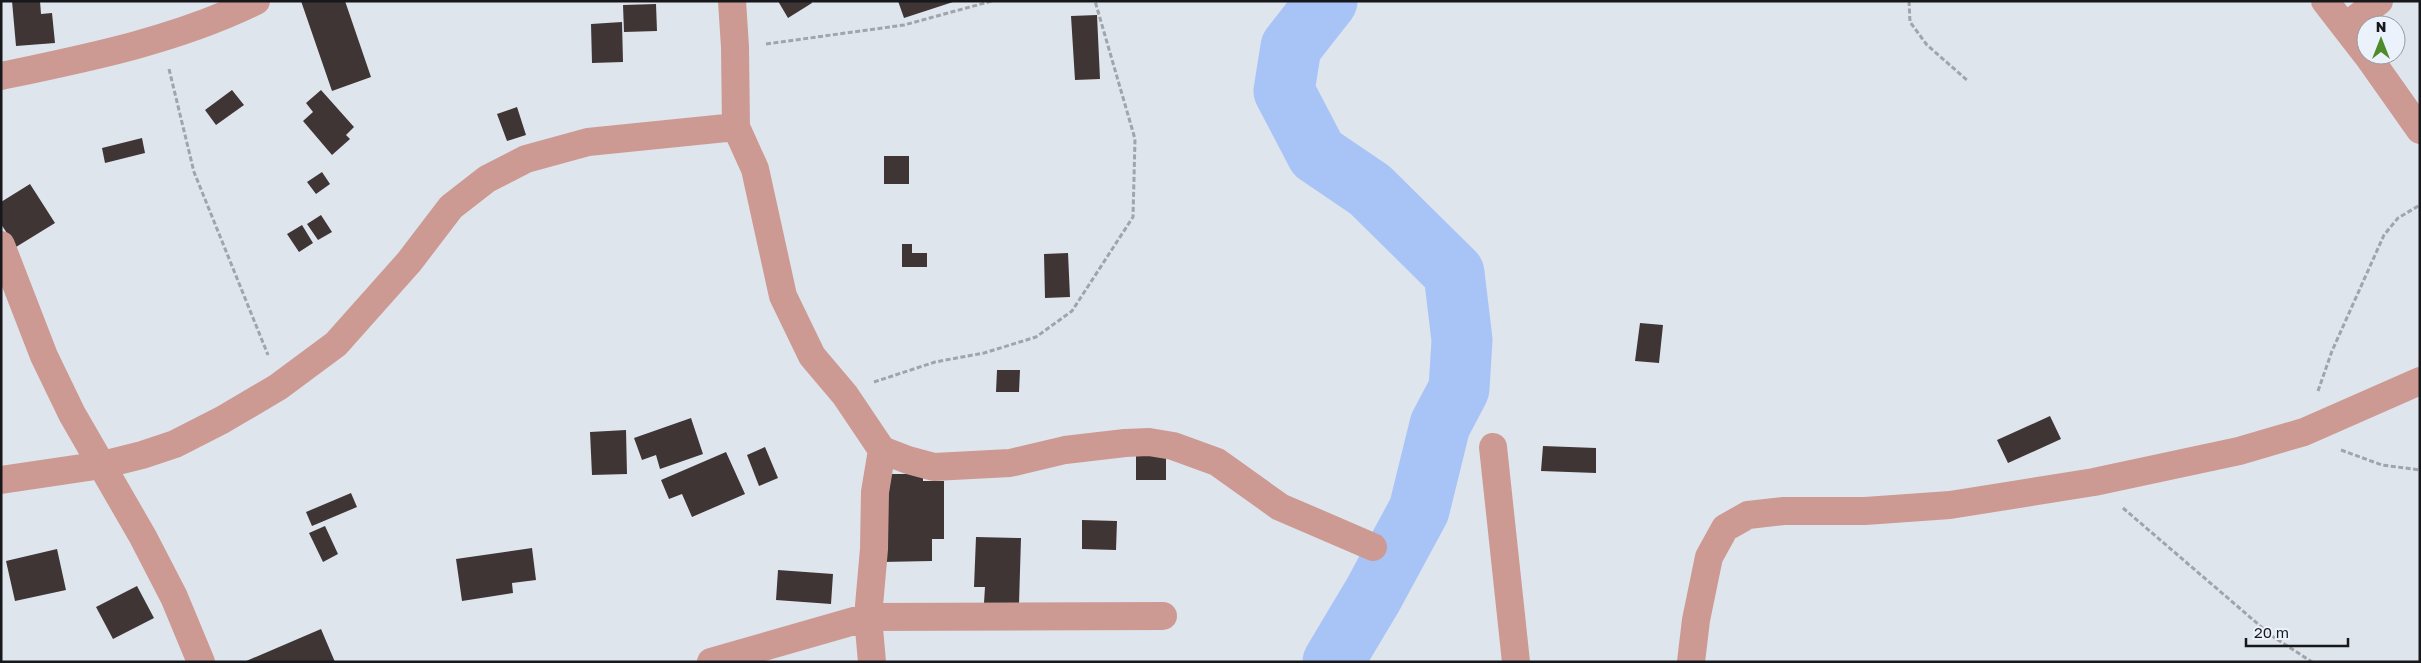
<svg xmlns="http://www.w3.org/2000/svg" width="2421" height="663" font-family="'Golos Text',sans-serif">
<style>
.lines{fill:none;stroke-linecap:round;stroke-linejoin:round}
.river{stroke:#a8c4f7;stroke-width:61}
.building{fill:#3f3535}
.path{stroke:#a0a4ab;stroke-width:3;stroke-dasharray:5 2.5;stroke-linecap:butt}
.minor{stroke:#cd9a93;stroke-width:28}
</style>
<rect width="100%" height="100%" fill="#dfe5ed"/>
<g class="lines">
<path class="river" d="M1327,1l-36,46 -7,44 33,63 53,36 84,83 8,67 -3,49 -19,36 -21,85 -46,85 -40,67"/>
</g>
<path class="building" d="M12,1h28l1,13 11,-1 3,30 -39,3z
M301,1h44l26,76 -39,14z
M778,1h33l1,2 -24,15z
M898,1h55v1l-49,16z
M656,4l1,27 -33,1 -1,-27z
M1097,15l3,64 -25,1 -4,-64z
M622,22l1,40 -31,1 -1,-39z
M232,90l12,15 -28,20 -11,-15z
M321,90l33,37 -8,8 4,4 -18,16 -29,-34 10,-9 -7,-9z
M517,107l9,28 -19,6 -10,-27z
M142,138l3,15 -40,10 -3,-15z
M884,156h25v28h-25z
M322,172l8,12 -14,10 -9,-12z
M30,184l25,39 -39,24 -15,-23v-22z
M321,215l11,17 -14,8 -11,-16z
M302,225l11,18 -14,9 -12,-18z
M902,244h10v9h15v14h-25z
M1068,253l2,44 -25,1 -1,-44z
M1640,323l23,2 -4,38 -24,-2z
M997,370h23l-1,22h-23z
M2050,416l11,23 -53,24 -11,-23z
M691,418l12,36 -43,15 -4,-14 -14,5 -8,-22z
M626,430l1,44 -35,1 -2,-43z
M1543,446l53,2v25l-55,-2z
M765,447l13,31 -19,8 -12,-31z
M1136,451h30v29h-30z
M726,452l19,42 -53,23 -10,-23 -13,5 -8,-19z
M880,474h43v7h21v58h-12v22l-51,1z
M351,493l6,14 -45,19 -6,-14z
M1082,520l35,1 -1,29 -34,-1z
M325,526l13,28 -15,8 -14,-29z
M976,537l45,1 -2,66 -35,-1 1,-16h-11z
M532,548l4,32 -24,3 1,10 -51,8 -6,-42z
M57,549l9,41 -51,11 -9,-40z
M778,570l55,4 -2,30 -55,-4z
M137,586l17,32 -41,21 -17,-32z
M321,629l14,33h-91z"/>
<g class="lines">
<path class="path" d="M1909,1l1,21 17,23 41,36
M766,44l138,-19 88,-24
M169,69l25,103 74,183
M874,382l61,-20 49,-9 52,-16 36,-26 61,-94 2,-78 -40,-138
M2318,391l14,-40 52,-116 14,-17 22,-13
M2341,450l41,15 38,5
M2123,508l149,128 40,26"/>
<path class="minor" d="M732,1l3,46 1,80 19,42 28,127 29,60 33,39 37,55 26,10 26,7 76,-4 55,-13 60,-7 24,-1 24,4 44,16 63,45 93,40
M2325,1l41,53
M2346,26l33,-25
M2367,55l53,75
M1,76c86,-18 176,-36 255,-75
M1,245l43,111 28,58 71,123 31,60 27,65
M1493,447l23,215
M1,480l101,-15 40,-10 33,-11 47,-24 56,-33 58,-43 73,-82 42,-55 36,-28 39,-20 62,-17 148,-15
M711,662l157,-45 295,-1
M872,662l-4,-45 6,-68 1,-57 7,-42
M1691,662l5,-42 13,-63 16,-29 23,-13 36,-4h81l85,-6 144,-23 145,-31 65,-19 116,-51"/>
</g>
<rect width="2421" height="663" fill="none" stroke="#16181b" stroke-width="5"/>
<g transform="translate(2381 40)"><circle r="24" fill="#ecf2fb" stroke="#969ba1"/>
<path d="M0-4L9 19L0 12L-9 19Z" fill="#4e8b2a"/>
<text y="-8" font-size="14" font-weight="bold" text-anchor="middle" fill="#16181b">N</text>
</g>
<path d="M2246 638v8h102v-8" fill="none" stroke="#16181b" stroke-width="2.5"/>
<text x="2254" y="638" font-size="15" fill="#16181b" stroke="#ecf2fb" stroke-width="4" paint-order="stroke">20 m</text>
</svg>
